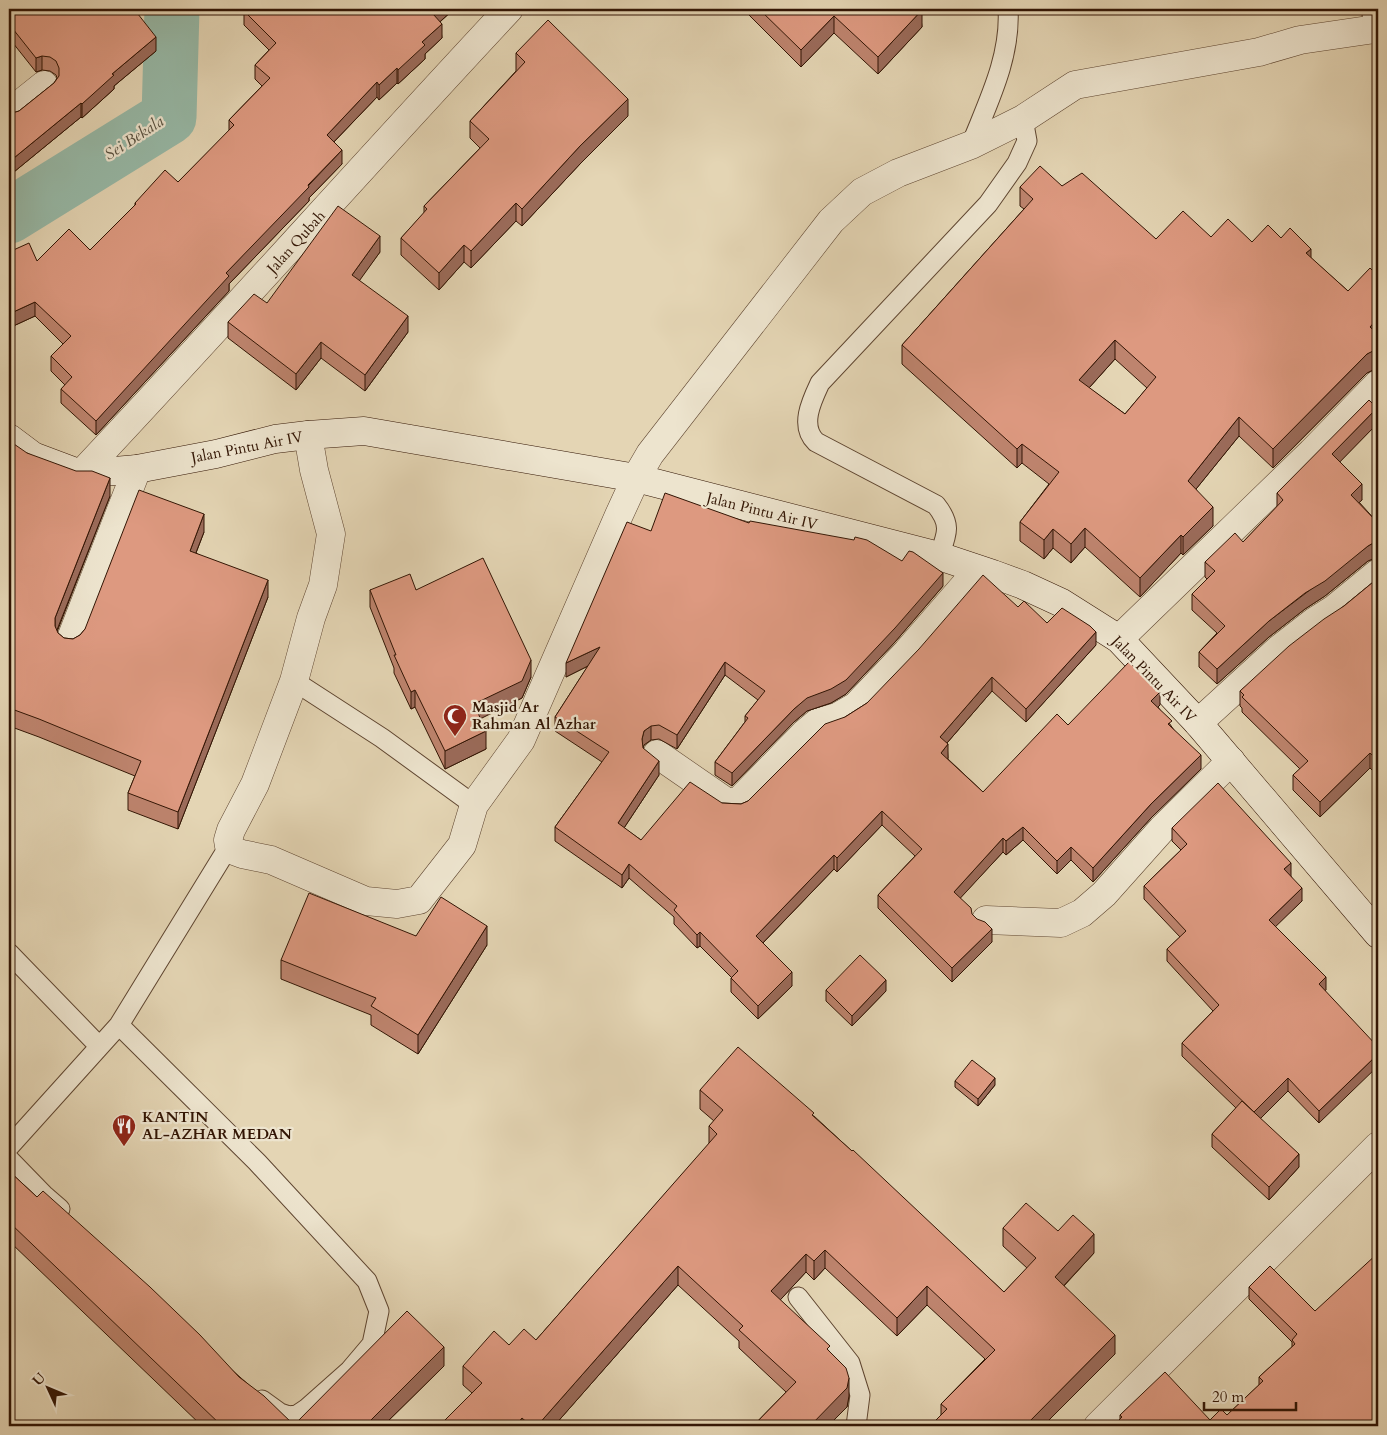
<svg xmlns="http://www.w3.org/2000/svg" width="1387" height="1435" font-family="Cardo,serif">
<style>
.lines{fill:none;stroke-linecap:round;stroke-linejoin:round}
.river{stroke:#97b9a7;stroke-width:55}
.service-casing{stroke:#5e4530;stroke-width:21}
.minor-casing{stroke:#5e4530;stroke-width:29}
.secondary-casing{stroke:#321504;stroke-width:29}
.service{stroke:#ede4ce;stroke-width:19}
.minor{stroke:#ede4ce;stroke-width:28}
.secondary{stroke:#ede4ce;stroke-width:28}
.wall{fill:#be846e;stroke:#321504;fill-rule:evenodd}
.shaded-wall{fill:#9b6b5a;stroke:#321504}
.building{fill:#dd9980;stroke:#321504;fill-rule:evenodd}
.labels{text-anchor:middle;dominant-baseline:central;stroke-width:4.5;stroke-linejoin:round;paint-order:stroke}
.street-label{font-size:15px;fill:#321504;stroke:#ede4ce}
.poi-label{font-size:15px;font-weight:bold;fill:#321504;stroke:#ede4ce;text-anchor:start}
.water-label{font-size:16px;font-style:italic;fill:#554e3d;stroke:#ede4ce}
</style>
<rect width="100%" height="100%" fill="#e4d5b4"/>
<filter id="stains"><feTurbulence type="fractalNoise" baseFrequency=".004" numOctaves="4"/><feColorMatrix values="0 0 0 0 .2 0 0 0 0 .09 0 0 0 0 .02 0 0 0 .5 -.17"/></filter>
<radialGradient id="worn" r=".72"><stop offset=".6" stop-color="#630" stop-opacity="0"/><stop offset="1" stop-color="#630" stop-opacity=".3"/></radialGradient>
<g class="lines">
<path class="river" d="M9,216l160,-99 3,-108"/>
<g class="service-casing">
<path id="service" d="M1371,9l4,20
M971,145c17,-43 40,-88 37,-136
M939,556c8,-22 13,-31 -3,-51l-120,-63c-17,-16 -4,-42 4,-59l168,-179 29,-41 10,-22 -4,-22
M294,681l88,57 92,67
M9,953l90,93
M119,1025l138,137 110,119 12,30 -7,33 -22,26 -44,39 -9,6 -8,1 -9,-3 -18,-13
M9,1147l110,-122 110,-179
M9,1159l36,37 15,13
M798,1297l52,66 10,32 -4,31"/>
</g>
<g class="minor-casing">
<path id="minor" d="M9,113l35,-28
M308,435l6,35 17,64 -8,51 -12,33 -17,63 -39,103 -24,46 -3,10 1,6 5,5 8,3 29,6 95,41 31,3 22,-4 43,-55 12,-40 47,-65 98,-225 17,-37 14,-24 181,-233 31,-29 36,-19 73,-28 52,-26 52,-34 184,-33 41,-12 75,-11 3,2
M81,474c145,-154 284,-311 428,-465
M1119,639l193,-187 66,-68
M70,641l67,-172
M1198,723l81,-74 36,-28 19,-12 44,-36
M657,754l68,47 12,2 68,-70 12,-10 20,-6 19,-11 51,-54 71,-82
M986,920l75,3 21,-10 22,-19 58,-65 69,-68
M1098,1426l280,-280"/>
</g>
<g class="secondary-casing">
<path id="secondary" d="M9,438l24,18 48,18 56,-5 79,-15 59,-15 33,-4 56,-4 272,47 303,78 54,18 30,11 39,18 57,36 79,84 180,211"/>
</g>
<use href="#service" class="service"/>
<use href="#minor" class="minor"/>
<use href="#secondary" class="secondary"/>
</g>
<path class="wall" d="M9,9l147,42 -42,35v3l-32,29 -1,-1 -72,59v-62l10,-3 35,-28 3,-5 -1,-3 -6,-4 -8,-1 -6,2 -27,-34z
M246,9h208l-14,13 2,16 -17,16v5l-27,25 -1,-1 -18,17 -2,-3 -43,45 8,22 -33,34v3l-80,83v7l-133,144 -35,-32v-14l4,-4 -14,-14v-15l12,-12 -28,-28 -26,12 28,-67 53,-11 45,-44v-3l43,-21 51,-51v-11l33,-34 -7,-7v-14l14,-15 -25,-25v-14z
M743,9h177l2,18 -44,47 -44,-41 -33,34z
M516,53l112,63 -48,48 -58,62 -6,-5 -45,47 -7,-6 -25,28 -38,-35v-17l23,-25v-7l56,-58 -10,-10v-17l46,-50z
M1062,186l94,53 55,-2 41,5 29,-4 30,20 37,33 30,-15v89l-3,4 -8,4 -94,95 -34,-32 -43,53 17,37 -30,29 -2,-2 -41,44 -55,-50 -14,16 -18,-15 -9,11 -24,-18v-19l29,-38 -27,-21 -5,5 -115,-104v-19l122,-136 -4,-3v-19zM1115,359l32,29 -22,26 -36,-26z
M380,252l-21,28 49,52 -43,59 -44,-33 -25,32 -68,-52v-16l39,-19z
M1377,424l-38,38 23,38 -3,2 19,21v35h-3l-7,3 -43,35 -20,13 -36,28 -52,47 -18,-17v-15l18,-19 -25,-23v-16l15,-15 -2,-2v-15l38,-20 34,-35v-14z
M27,453l83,43 -53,136 1,1 6,5 9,1 7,-4 5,-6 119,-97 -8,21 72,44 -90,232 -50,-19v-17l7,-17 -96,-39 -30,-11v-269z
M749,523l194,63 -48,56 -49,52 -15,9 -24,8 -13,11 -62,64 -17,-11v-13l30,-40v-6l13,-16 -33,-25 -48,74 -18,-10 -8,1 -7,5 -1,3 16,27 -35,53 17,12 81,-37 19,1 7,-3 97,-84 173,-110 29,16 49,22 -70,77 -34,-31 -45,52 1,15v1l35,33 85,-67 92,-20 -2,2 43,62 -50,49 -58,64 -22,-22 -14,14 -34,-34 -17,15 -3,-3 -43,46 32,44 -40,40 -74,-74v-13l37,-39 -33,-31 -45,47 -3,-3 -71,74 29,43 -34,33 -27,-27v-14h1l-32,-32 -3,2 -23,-24v-7l-45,-39 -7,10 -67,-47v-14l47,-65 -47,-31v-14l33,-51 -22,11 85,-146z
M1378,578v198l-8,-8 -50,49 -27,-27v-15l7,-6 -58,-57v-4l-2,-2v-15z
M370,590h46l115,87 -9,21 -42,20 6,31 -41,20 -30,-62 -4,2 -17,-36v-5l-24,-61z
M1172,828l119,48 11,25 -27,25 51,64 -1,1 -6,132 -31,-32 -28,27 39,49 -30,33 -57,-53v-13l24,-26 -54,-52v-13l31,-32 -46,-50v-12l13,-12 -36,-38v-13l37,-36 -9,-9z
M416,936l71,9 -69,109 -47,-29v-10l-90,-36v-19z
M826,990l60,1 -34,35 -26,-25z
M955,1081l40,4 -17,21 -23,-19z
M700,1090l114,26 190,176 23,-24 -24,-22v-18l55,3 36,22 -30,33 51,68 -174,61v-11l44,-45 -58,-54 -30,31 -72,-68 -11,12 -8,-8 -26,28 50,52 19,44 -2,11 -19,19h-75l33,-34 -47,-44v-7l-61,-56 -124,141h-115l33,-33 -9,-8v-19l46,-21 27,-5 173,-196v-18l5,-5 -14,-12z
M1378,1164v20l-4,-4v-12z
M9,1171l28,26 257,228 150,-59 -61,60h-181l-192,-184 -1,1z
M1249,1287l66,24 63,115 -258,-7v-4l90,5 17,-5 32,-30v-8l33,-30v-5l-43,-43z"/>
<path class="shaded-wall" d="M438,9h16l-21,19v-14z
M922,10v17l-44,47v-17z
M834,16v17l-33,34v-17z
M442,24v14l-17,16v5l-27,25v-14l24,-28z
M156,37v14l-42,35v3l-32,29v-14l30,-30z
M42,56v14l-6,2v-14z
M397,68v15l-18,17v-15z
M377,82v15l-50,52v-14z
M628,99v17l-48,48 -58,62v-17l58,-63z
M81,103v14l-72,59v-14z
M342,150v14l-33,34v3l-80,83v7l-133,144v-14l130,-148z
M516,203v18l-45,47v-17z
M380,236v16l-28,39v-16z
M464,245v17l-25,28v-17z
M1311,249v18l-5,-14z
M35,302v14l-26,12v-14z
M408,316v16l-43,59v-16z
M1378,318v19l-8,-10z
M1115,340v19l-36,40v-19z
M321,342v16l-25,32v-16z
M1378,347v18l-3,4 -8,4 -94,95v-19l94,-95z
M1377,408v16l-45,46v-16z
M1239,417v19l-51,63v-18z
M1022,444v19l-5,5v-19z
M110,478v18l-55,139v-17z
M1362,484v16l-11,10v-15z
M1213,507v19l-30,29v-18z
M204,514v18l-14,36v-17z
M1085,528v19l-14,16v-19z
M1053,529v19l-9,11v-19z
M1181,535v18l-41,44v-19z
M1375,542v16l-7,3 -43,35 -20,13 -36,28 -52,47v-15l52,-48 99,-75z
M943,573v13l-48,56 -49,52 -15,9 -24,8 -13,11 -62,64v-13l62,-64z
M268,580v17l-90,232v-17z
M1096,632v13l-70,77v-13z
M600,647v13l-34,17v-14z
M531,660v17l-9,21 -48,24v-18z
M725,662v13l-48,74v-14z
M992,677v14l-52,60v-14z
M415,690v17l-4,2v-17z
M1160,692v13l-9,9v-13z
M651,726v14l-7,5 -2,7v-13l2,-8z
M486,731v18l-41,20v-18z
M948,744v14l-7,8v-13z
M1370,753v15l-50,49v-15z
M1201,755v14l-50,49 -58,64v-14l58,-64z
M659,761v14l-41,62v-14z
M882,811v14l-45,47v-14z
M1023,827v13l-17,15v-14z
M1003,838v14l-49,53v-13z
M1071,847v13l-14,14v-13z
M834,855v14l-78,81v-14z
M1291,863v13l-7,6v-13z
M629,864v14l-7,10v-13z
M1302,888v13l-33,32v-13z
M487,926v19l-69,109v-19z
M992,929v13l-40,40v-14z
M700,932v14l-3,2v-13z
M792,972v14l-34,33v-13z
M1326,977v13l-7,7v-13z
M886,980v11l-34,35v-10z
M1378,1054v12l-59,57v-12z
M995,1078v7l-17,21v-7z
M1288,1078v13l-34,34v-13z
M1299,1154v13l-30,33v-13z
M10,1223v19l-1,1v-18z
M1094,1234v19l-39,42v-18z
M825,1250v18l-11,12v-19z
M806,1254v18l-35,38v-19z
M678,1266v19l-124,141h-17z
M927,1286v19l-30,31v-18z
M1115,1335v19l-72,72h-18z
M444,1347v19l-61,60h-18z
M849,1378v18l-2,11 -19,19h-18z
M522,1418v8h-7z"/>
<path class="building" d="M9,9h125l22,28 -44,37 2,1 -32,29 -1,-1 -72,59v-48l10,-3 35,-28 5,-7v-8l-3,-7 -6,-4 -8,-1 -6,2 -27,-34z
M246,9h192l-5,5 9,10 -20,18 3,3 -27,25 -1,-2 -18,17 -2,-3 -50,53 15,15 -34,35 1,2 -83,86 3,3 -133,145 -35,-32 11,-12 -21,-21 20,-20 -36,-34 -26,12v-62l20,-9 8,18 32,-32 21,21 46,-46 -1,-1 30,-33 13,12 56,-57 -5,-5 41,-42 -15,-13 21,-22 -32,-32z
M759,9h161l2,1 -44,47 -44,-41 -33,34z
M548,20l80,79 -48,47 -58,63 -6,-6 -45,48 -7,-6 -25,28 -38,-35 26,-29 -3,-3 65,-67 -19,-18 55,-59 -9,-9z
M1040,166l22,20 20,-13 74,66 27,-28 28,26 17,-18 24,23 16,-17 13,13 9,-10 21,21 -5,4 42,38 22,-23 8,8v42l-8,9 8,7v13l-3,3 -8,4 -94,95 -34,-32 -51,64 25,26 -30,30 -2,-2 -41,43 -55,-50 -14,16 -18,-15 -9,11 -24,-18 39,-50 -37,-28 -5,5 -115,-104 131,-146 -13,-12zM1115,340l41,37 -31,37 -46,-34z
M338,206l42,30 -28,39 56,41 -43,59 -44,-33 -25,32 -68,-52 26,-28 13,9z
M1369,400l8,8 -45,46 30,30 -11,11 27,28v20l-3,-1 -7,4 -43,35 -20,12 -36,28 -52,48 -18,-17 26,-26 -33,-32 23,-23 -10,-9 30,-29 8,9 40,-42 -6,-7z
M14,444l13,9 49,18h16l18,7 -55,140v8l3,7 6,5 9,1 7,-4 5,-6 54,-139 65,24 -14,37 78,29 -90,232 -50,-19 13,-32 -102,-42 -30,-11v-251z
M665,493l84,30 1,-2 104,19 1,-3 12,3 35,21 7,-10 4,1 30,21 -48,55 -49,52 -15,9 -24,9 -13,11 -62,64 -17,-11 33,-44 -3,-2 20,-25 -40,-29 -48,73 -18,-10 -8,1 -7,5 -2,8 1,9 16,13 -41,62 23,17 49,-58 32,21 19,1 7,-3 77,-77 20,-7 22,-14 52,-54 64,-74 35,32 6,-6 23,22 15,-15 28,18 6,6 -70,77 -34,-32 -52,60 8,7 -7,9 42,39 74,-78 11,11 61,-63 31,30 -9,9 21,20 -4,3 33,31 -50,49 -58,64 -22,-21 -14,14 -34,-34 -17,14 -3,-3 -49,54 17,16 1,6 5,5 8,3 7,7 -40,39 -74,-73 44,-46 -40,-38 -45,47 -3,-3 -78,81 36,36 -34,34 -27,-28 7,-7 -38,-39 -3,3 -23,-25 3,-4 -48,-42 -7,11 -67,-48 54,-75 -54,-35 45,-70 -34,16 61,-141 24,9z
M483,558l48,102 -9,21 -48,23 12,27 -41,20 -30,-61 -4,2 -17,-37h2l-26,-65 40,-16 6,16z
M1378,578v183l-8,-8 -50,49 -27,-27 15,-14 -66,-64 2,-2 -4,-4 49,-45 35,-27 20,-13z
M1218,783l73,80 -7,6 18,19 -33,32 57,57 -7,7 59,63v7l-59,57 -31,-33 -34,34 -72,-69 37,-38 -52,-56 19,-18 -42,-45 43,-42 -15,-16z
M309,893l107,43 25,-39 46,29 -69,109 -47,-29 5,-8 -95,-38z
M860,955l26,25 -34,36 -26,-26z
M738,1047l76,66 -2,2 40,36 1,-1 151,142 32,-34 -33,-30 23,-25 32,28 15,-16 21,19 -39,43 60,58 -90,91h-95l17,-17 -6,-5 54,-54 -68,-64 -30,32 -72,-68 -11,11 -8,-7 -35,37 59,55 -3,3 19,19 3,10 -2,10 -37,38h-57l43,-44 -57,-52 4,-4 -65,-60 -141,160h-6l-9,-8 -7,8h-76l43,-43 -19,-17 31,-35 15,14 15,-16 12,11 181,-206 -8,-8 14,-16 -23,-20z
M972,1060l23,18 -17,21 -23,-18z
M1242,1101l57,53 -30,33 -57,-53z
M1378,1164v8l-4,-4z
M9,1171l28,26 6,-6 107,96 50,48 39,42 25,19 30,29 113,-114 37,36 -79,79h-143l-212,-203 -1,2z
M1378,1253v173h-265l9,-9 -2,-2 45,-43 45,48 11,-11 6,6 36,-34 -4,-4 36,-33 -3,-4 5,-6 -48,-47 21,-21 45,45z"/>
<defs>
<g id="mosque-pin" transform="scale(1.25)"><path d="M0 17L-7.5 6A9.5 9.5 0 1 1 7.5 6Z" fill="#8f2418" stroke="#ede4ce"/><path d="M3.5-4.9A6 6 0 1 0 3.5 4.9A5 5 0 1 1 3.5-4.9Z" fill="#fff"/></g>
<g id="restaurant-pin" transform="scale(1.25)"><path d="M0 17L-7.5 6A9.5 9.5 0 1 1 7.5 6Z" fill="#8f2418" stroke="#ede4ce"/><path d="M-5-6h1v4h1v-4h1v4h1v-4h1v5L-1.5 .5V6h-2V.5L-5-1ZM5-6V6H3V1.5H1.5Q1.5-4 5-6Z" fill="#fff"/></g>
</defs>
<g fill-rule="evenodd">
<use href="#mosque-pin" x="455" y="716"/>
<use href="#restaurant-pin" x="124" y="1126"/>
</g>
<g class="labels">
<g class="street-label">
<text transform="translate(296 242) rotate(-48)">Jalan Qubah</text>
<text transform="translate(247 447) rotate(-11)">Jalan Pintu Air IV</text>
<text transform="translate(762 511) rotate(14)">Jalan Pintu Air IV</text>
<text transform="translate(1154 679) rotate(46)">Jalan Pintu Air IV</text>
</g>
<g class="poi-label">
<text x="472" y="707">Masjid Ar<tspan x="472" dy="17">Rahman Al Azhar</tspan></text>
<text x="142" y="1117">KANTIN<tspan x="142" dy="17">AL-AZHAR MEDAN</tspan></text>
</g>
<g class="water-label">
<text transform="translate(134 138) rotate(-33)">Sei Bekala</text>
</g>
</g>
<rect width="1387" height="1435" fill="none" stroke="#e4d5b4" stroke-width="30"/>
<rect x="10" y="10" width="1367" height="1415" fill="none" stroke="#321504" stroke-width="2.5"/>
<rect x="15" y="15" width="1357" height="1405" fill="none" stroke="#321504"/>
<g transform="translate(48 1388) rotate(314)" stroke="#ede4ce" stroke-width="4" paint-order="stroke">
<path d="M0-4L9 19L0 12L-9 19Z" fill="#321504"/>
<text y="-8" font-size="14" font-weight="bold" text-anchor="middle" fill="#321504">U</text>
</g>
<path d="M1204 1402v8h92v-8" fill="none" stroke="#321504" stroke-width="2.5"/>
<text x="1212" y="1402" font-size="15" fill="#321504" stroke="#ede4ce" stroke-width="4" paint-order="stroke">20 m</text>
<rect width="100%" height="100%" filter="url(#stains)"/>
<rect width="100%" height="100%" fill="url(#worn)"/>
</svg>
